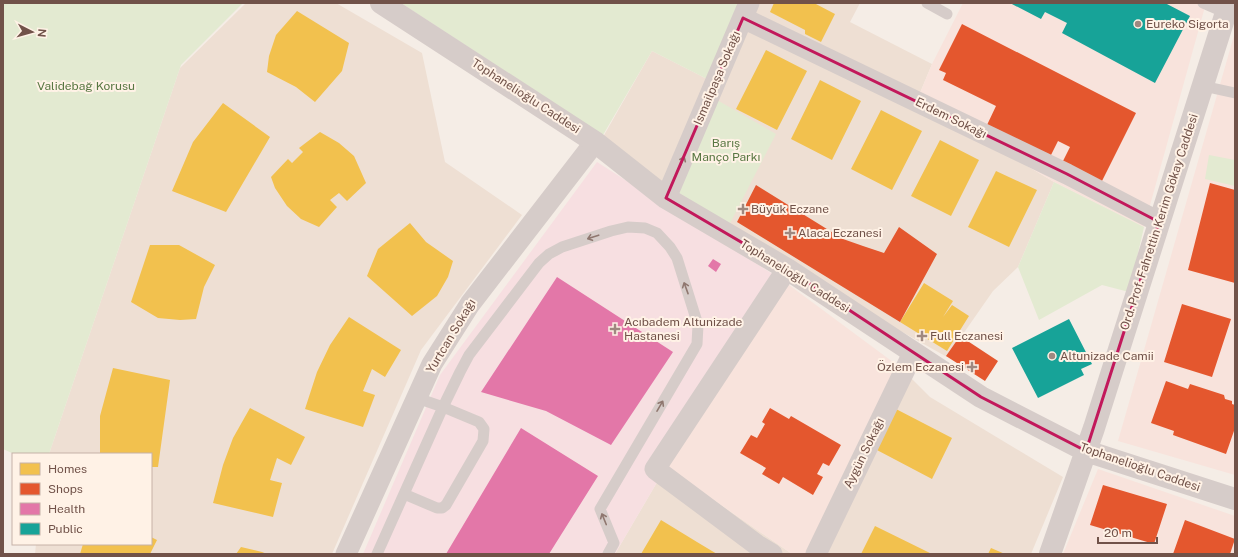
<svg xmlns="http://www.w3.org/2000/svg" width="1238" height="557" font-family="'Public Sans',sans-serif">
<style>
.residential{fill:#eedfd3}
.commercial{fill:#f8e3dc}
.medical{fill:#f7dfe1}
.green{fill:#e3ead1}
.homes{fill:#f2c14e}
.shops{fill:#e4572e}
.health{fill:#e377a8}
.public{fill:#17a398}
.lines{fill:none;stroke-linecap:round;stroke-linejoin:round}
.lane{stroke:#d6ccc9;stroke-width:11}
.street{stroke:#d6ccc9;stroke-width:21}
.secondary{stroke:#d6ccc9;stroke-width:22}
.oneway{stroke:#8f776f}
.marked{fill:none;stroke:#c2185b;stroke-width:3;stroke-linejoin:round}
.poi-dot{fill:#9f8880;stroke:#fff2e6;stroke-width:1.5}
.labels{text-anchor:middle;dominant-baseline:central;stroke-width:4;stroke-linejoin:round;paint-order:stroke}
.poi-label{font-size:12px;fill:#715249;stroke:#fff2e6;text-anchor:start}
.street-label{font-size:12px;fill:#715249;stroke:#fff2e6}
.park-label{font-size:12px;fill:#587742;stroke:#fff2e6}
</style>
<rect width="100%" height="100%" fill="#f5ede6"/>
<path class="residential" d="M246,3h90l86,50 23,109 77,53 -101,135 -89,204h-297l1,-10h115v-90h-102l131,-386z
M745,3h115l-10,19 82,42 -15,36 137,82 -36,85 -25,24 -46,66 -161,-90 -187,-123 53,-93 59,30z
M901,368l29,29 133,80 -32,77h-225z
M666,467l126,87h1h-178z"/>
<path class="commercial" d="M963,3h243l-62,224 -90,-45 -137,-82 15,-36z
M1235,32v443l-117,-34z
M785,282l116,86 -95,186h-14l-126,-87z
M1098,469l137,47v38h-172z"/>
<path class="medical" d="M597,162l188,120 -119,185 -51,87h-252l77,-179z"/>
<path class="green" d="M3,3h240l-62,62 -132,389h-35l-11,-5z
M401,3h344l-34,78 -59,-30 -49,84z
M710,96l66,38 -51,99 -59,-35z
M1209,155l26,5v26l-30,-7z
M1054,182l90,45 -15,65 -27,-7 -63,35 -21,-53z"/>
<path class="homes" d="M774,3h40l21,11 -14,28 -16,-8v-4l-35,-18z
M297,11l52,32 -7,28 -27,31 -19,-15 -29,-15 2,-16 7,-21z
M766,50l41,21 -30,59 -41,-21z
M820,80l41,21 -29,59 -41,-21z
M223,103l47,34 -44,75 -54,-21 21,-49z
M881,110l41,21 -30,59 -41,-21z
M320,132l19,11 15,13 12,27 -19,18 -8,-8 -9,7 7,7 -18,20 -18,-8 -14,-13 -12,-18 -4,-11 17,-18 4,4 11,-11 -4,-4z
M940,140l39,20 -28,56 -40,-20z
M996,171l41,19 -28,57 -41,-20z
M410,223l16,19 27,19 -5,16 -11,19 -25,20 -45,-40 11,-27z
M150,245h29l36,20 -11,22 -8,32 -16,1 -22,-2 -27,-16z
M924,283l29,18 -10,16 9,-12 17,11 -22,35 -47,-29z
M349,317l52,33 -16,27 -13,-8 -9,22 12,4 -12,32 -58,-18 12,-37 13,-27z
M113,368l57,12 -12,87h-7v-13h-51v-38z
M250,408l55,29 -14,28 -14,-7 -7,22 12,3 -9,34 -60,-14 10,-38 10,-27z
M896,409l56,29 -20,41 -57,-30z
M661,520l36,22 20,12h-76z
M875,526l57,28h-71z
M151,537l6,3 -7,14h-70l3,-10h68z
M241,547l21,5 5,2h-31z
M991,548l14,6h-17z"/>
<path class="shops" d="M962,24l174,89 -36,72 -39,-20 9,-18 -12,-6 -8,16 -63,-32 9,-19 -53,-26 3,-7 -7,-3z
M1210,183l25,7v93l-47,-13z
M756,185l87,54 20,7 21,7 15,-26 38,27 -37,68 -163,-100z
M1182,304l49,15 -19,58 -48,-15z
M960,336l38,25 -13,20 -39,-25z
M1166,381l22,8 2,-5 34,11 1,4 7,2v3l3,1v23l-9,26 -53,-19 1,-4 -23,-8z
M770,408l19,11 2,-3 50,29 -12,21 -6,-3 -6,11 6,3 -10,18 -30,-18 -4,7 -17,-10 4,-6 -26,-15 11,-18 6,3 8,-14 -3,-2z
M1103,485l64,19 -13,40 -64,-19z
M1185,520l50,19 -5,15h-57z"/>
<path class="health" d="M713,259l8,5 -5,8 -8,-6z
M557,277l116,75 -62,93 -65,-34 -65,-19z
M521,428l77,48 -49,78h-103z"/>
<path class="public" d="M1010,3h155l25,13 -35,67 -93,-50 5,-10 -22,-11 -4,7z
M1069,319l23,45 -11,5 3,6 -46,23 -26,-50z"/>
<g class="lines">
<path class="lane" d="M927,3l20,11
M1203,3l23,10
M1203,86l32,7
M404,494l33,14h5l4,-3 37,-64 1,-12 -5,-7 -36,-15 -26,-9
M377,554l66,-147 17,-35 9,-17 70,-92 10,-9 13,-7 49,-16 17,-4 17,1 12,5 13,14 7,11 21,67 -1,19 -97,165 14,34 -6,11"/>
<path class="street" d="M743,18l324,156 92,48
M666,198l83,-195
M346,554l86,-190 38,-60 125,-162
M772,554l-15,-9 -102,-76 132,-200
M816,554l97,-201"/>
<path class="secondary" d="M381,3l214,139 71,56 121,71 194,128 105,54 149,48
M1050,554l44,-126 135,-425"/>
</g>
<defs><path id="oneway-shaft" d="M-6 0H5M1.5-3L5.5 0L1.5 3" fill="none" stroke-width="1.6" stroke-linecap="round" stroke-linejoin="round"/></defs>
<g class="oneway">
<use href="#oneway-shaft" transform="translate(682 162) rotate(-67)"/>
<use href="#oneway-shaft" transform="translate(593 237) rotate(162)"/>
<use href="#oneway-shaft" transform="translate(686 288) rotate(-110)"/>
<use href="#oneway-shaft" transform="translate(660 406) rotate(-60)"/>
<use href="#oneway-shaft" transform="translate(604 519) rotate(-112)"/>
</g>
<path class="marked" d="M743,18l324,156 92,48 -73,229 -105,-54 -194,-128 -121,-71z"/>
<g class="poi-dot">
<circle cx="1138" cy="24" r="4"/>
<path d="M741 203h4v4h4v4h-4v4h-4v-4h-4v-4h4z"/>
<path d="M788 227h4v4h4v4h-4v4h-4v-4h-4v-4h4z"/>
<path d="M613 323h4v4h4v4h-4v4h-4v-4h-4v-4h4z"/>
<path d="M920 330h4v4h4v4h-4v4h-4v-4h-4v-4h4z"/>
<circle cx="1052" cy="356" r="4"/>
<path d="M970 361h4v4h4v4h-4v4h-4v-4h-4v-4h4z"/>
</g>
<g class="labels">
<g class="poi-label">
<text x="1146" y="24">Eureko Sigorta</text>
<text x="751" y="209">Büyük Eczane</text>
<text x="798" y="233">Alaca Eczanesi</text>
<text x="624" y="322">Acıbadem Altunizade<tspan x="624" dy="14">Hastanesi</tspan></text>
<text x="930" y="336">Full Eczanesi</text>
<text x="1060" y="356">Altunizade Camii</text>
<text x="964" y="367" text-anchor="end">Özlem Eczanesi</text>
</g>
<g class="street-label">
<text transform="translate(717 78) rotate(-67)">Ismailpaşa Sokağı</text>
<text transform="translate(526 96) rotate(33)">Tophanelioğlu Caddesi</text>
<text transform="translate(951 118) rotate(26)">Erdem Sokağı</text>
<text transform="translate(1159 222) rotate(-72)">Ord. Prof. Fahrettin Kerim Gökay Caddesi</text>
<text transform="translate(795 276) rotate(32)">Tophanelioğlu Caddesi</text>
<text transform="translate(451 336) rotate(-59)">Yurtcan Sokağı</text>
<text transform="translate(864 453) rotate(-64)">Aygün Sokağı</text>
<text transform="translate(1140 467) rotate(19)">Tophanelioğlu Caddesi</text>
</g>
<g class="park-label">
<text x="86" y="86">Validebağ Korusu</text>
<text x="726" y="143">Barış<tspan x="726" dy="14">Manço Parkı</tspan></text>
</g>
</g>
<rect width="1238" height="557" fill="none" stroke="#715249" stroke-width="8"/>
<rect x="12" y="453" width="140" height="92" fill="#fff2e6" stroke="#c6b2a7"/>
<rect x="20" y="463" width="20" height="12" fill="#f2c14e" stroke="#c6b2a7"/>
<text x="48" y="473" font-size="12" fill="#715249">Homes</text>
<rect x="20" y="483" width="20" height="12" fill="#e4572e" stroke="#c6b2a7"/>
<text x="48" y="493" font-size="12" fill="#715249">Shops</text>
<rect x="20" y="503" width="20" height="12" fill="#e377a8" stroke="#c6b2a7"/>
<text x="48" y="513" font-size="12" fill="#715249">Health</text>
<rect x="20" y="523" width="20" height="12" fill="#17a398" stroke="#c6b2a7"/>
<text x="48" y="533" font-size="12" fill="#715249">Public</text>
<g transform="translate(32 32) rotate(96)" stroke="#fff2e6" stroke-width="3" paint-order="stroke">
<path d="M0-3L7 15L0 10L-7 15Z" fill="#715249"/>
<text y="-6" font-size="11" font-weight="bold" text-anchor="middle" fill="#715249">N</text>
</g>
<path d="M1098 537v6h59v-6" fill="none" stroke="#715249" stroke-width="2"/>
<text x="1104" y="537" font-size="12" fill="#715249" stroke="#fff2e6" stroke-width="3" paint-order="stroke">20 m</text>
</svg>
